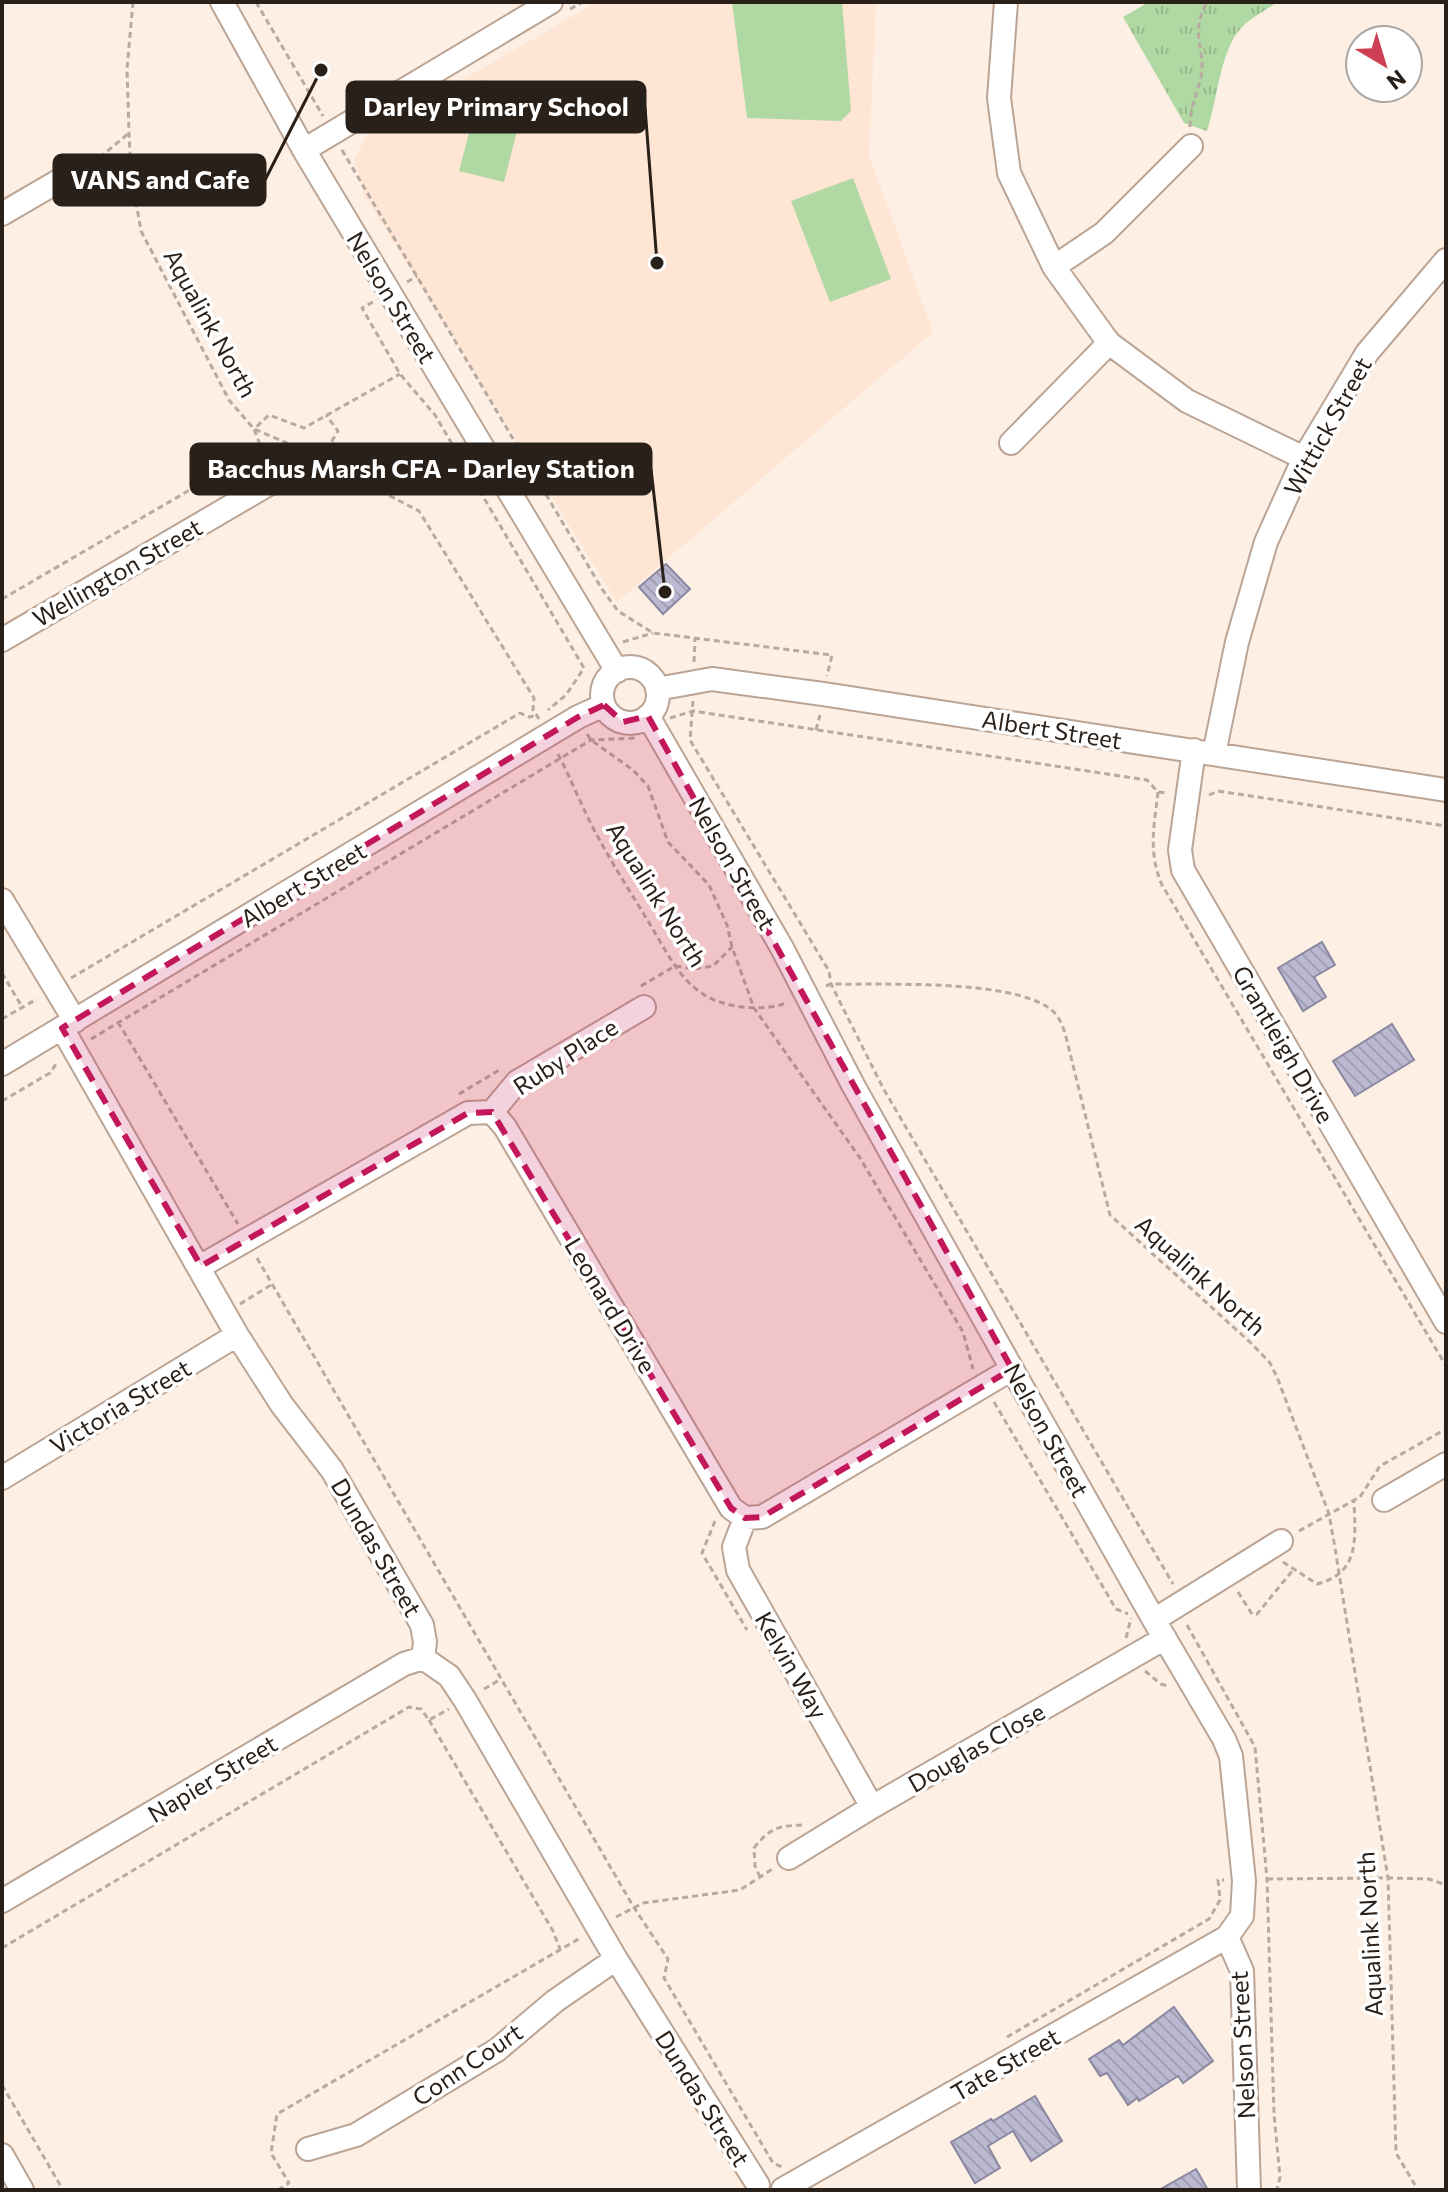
<svg xmlns="http://www.w3.org/2000/svg" width="1448" height="2192" font-family="Commissioner,sans-serif">
<style>
.built{fill:#fee5d4}
.grass{fill:url(#grass-tufts)}
.garden{fill:#b0d8a3}
.building{fill:url(#building-back-hatch);stroke:#89889f;stroke-width:2}
.lines{fill:none;stroke-linecap:round;stroke-linejoin:round}
.minor-casing{stroke:#bba494;stroke-width:26}
.path{stroke:#b6aaa1;stroke-width:3;stroke-dasharray:6 4;stroke-linecap:butt}
.minor{stroke:#fff;stroke-width:22}
.marked{fill:#c2185b;fill-opacity:0.2;stroke:#c2185b;stroke-width:6;stroke-dasharray:16 10;stroke-linejoin:round}
.labels{text-anchor:middle;dominant-baseline:central;stroke-width:7;stroke-linejoin:round;paint-order:stroke}
.street-label{font-size:24px;fill:#29201a;stroke:#fff}
.leader{fill:none;stroke:#29201a;stroke-width:3}
.callout-dot{fill:#29201a;stroke:#fff;stroke-width:3}
.callout{fill:#29201a;stroke:#29201a;stroke-width:3}
.callout-label{font-size:26px;text-anchor:middle;font-weight:bold;fill:#fff}
</style>
<defs>
<pattern id="grass-tufts" width="24" height="20" patternUnits="userSpaceOnUse" patternTransform="scale(2)"><rect width="24" height="20" fill="#b0d8a3"/><path d="M3 7l-1-3M5 7V3M7 7l1-3M15 17l-1-3M17 17v-4M19 17l1-3" fill="none" stroke="#97b98c"/></pattern>
<pattern id="building-back-hatch" width="6" height="6" patternUnits="userSpaceOnUse" patternTransform="scale(2)"><rect width="6" height="6" fill="#bbb9d2"/><path d="M-1 5l2 2M0 0l6 6M5-1l2 2" fill="none" stroke="#a19fb4"/></pattern>
</defs>
<rect width="100%" height="100%" fill="#fdefe4"/>
<path class="built" d="M597,2h279l-7,153 64,177 -316,270 -253,-407 -10,-36 14,-24z"/>
<path class="grass" d="M1149,2h129c-12,8 -27,16 -37,26 -21,23 -24,74 -34,103l-23,-8 -61,-106z"/>
<path class="garden" d="M732,2h110l9,109 -10,10 -94,-3z
M483,80l44,11 -23,91 -45,-11z
M853,178l38,101 -61,23 -39,-101z"/>
<path class="building" d="M666,564l24,25 -27,25 -24,-27z
M1322,942l13,23 -21,12 12,20 -23,14 -25,-43z
M1392,1024l22,36 -59,36 -22,-35z
M1174,2007l39,54 -30,22 -5,-7 -39,25 -2,-3 -9,7 -21,-32 -7,3 -11,-17 30,-19 4,5z
M1035,2096l27,45 -31,20 -18,-30 -25,15 12,22 -25,15 -24,-41 40,-23 2,2z
M1196,2169l12,21h-49z"/>
<g class="lines">
<g class="minor-casing">
<path id="minor" d="M222,2l82,148 313,521
M1006,2l-7,96 10,75 45,94 55,76 78,58 117,57
M304,150l247,-148
M2,214l72,-42
M1054,267l50,-34 87,-87
M1011,443l98,-100
M2,640l272,-159
M602 695a28 28 0 1 1 56 0a28 28 0 1 1-56 0Z
M657,689l55,-10 111,15 623,96
M648,716l134,232 71,137 154,275 147,260 70,119 7,17 13,125 -2,35 -15,21 15,34 7,219
M1194,750l-14,100 3,20 263,452
M1214,754l23,-112 29,-100 38,-84 63,-105 79,-93
M2,900l73,121
M62,1028l175,307 45,70 50,65 90,155 3,17 -2,16 26,18 16,24 151,259 142,226
M2,1064l576,-347 26,-12
M492,1112l25,-30 127,-75
M201,1266l267,-153 24,-1 13,15 226,381 14,10 17,-1 250,-148
M2,1478l235,-143
M1384,1500l62,-36
M745,1518l-11,29 4,23 134,237
M1154,1620l127,-79
M789,1858l83,-51 293,-169
M2,1901l402,-237 19,-6
M308,2149l48,-14 141,-85 58,-49 61,-42
M2,2155l20,35
M783,2189l444,-252"/>
</g>
<path class="path" d="M133,2l-6,67 2,64 2,40 10,58 88,169 25,29 40,17 125,65 115,187 -1,12 6,9
M256,2l67,114
M570,9l13,-7
M1190,127c0,-19 7,-33 11,-50 5,-30 -12,-42 6,-75
M342,150l260,439 16,22 35,22 179,22 -5,21
M92,164l37,-31
M407,282l10,-6
M373,302l-11,6 38,66 35,41 149,253 -18,27 -18,15
M324,460l5,-14 9,-15 -12,-16
M267,463l-13,-34 15,-14 35,13 96,-54
M2,599l205,-119 53,-36
M623,642l30,-9
M694,662l1,-24
M693,701l-3,39 139,231 2,13 52,104 290,496
M670,718l23,-7 454,69 11,12 9,1
M816,730l4,-15
M587,734l4,6 42,30 15,16 20,56 41,43 18,40 5,22 22,61 106,150 103,174 10,37
M558,754c14,27 25,56 40,83 16,30 35,59 53,89 14,23 28,53 52,68 21,14 60,18 83,9
M1158,792c-4,35 -10,60 4,93l284,481
M1209,795l9,-4 228,35
M2,973l20,34
M71,978l449,-265 9,4 9,-2
M641,986l34,-20 19,3 19,-3 19,-19
M826,986l5,-2c52,1 177,-5 218,24 9,6 13,16 16,25l45,182 142,129 18,19 7,14 52,137 5,28 54,336 8,275 22,37
M2,1019l35,-20
M118,1022l120,202
M91,1039l500,-299 46,-2
M459,1094l42,-25
M2,1101l48,-28 8,-12
M257,1258l376,648 35,53 -4,19 109,185 9,4
M240,1304l31,-19
M994,1402l122,207 12,5
M715,1521l-13,32 45,77
M1299,1531l61,-34 20,-31 66,-37
M1283,1562l34,22c44,-11 38,-47 37,-84
M1238,1592l14,22h5l36,-44
M1187,1625l68,122 12,132 7,235 6,63 -3,13
M1126,1638l5,-20
M1145,1671l16,13 7,2
M484,1689l17,-10
M429,1720l124,211 7,18
M760,1877l-5,-11 -1,-18c16,-20 23,-22 49,-23
M1267,1879l121,-1 41,1 17,6
M616,1917l27,-14 97,-13 34,-22
M2,1948l407,-241 12,2 8,11 20,-11
M1007,2037l202,-118 11,-19 -2,-20h6
M2,2085l61,105
M278,2190l11,-7 -18,-30 6,-39 305,-177"/>
<use href="#minor" class="minor"/>
</g>
<path class="marked" d="M604,705l19,17 25,-6 364,653 -250,148 -17,1 -14,-10 -239,-396 -24,1 -267,153 -139,-238 516,-311z"/>
<g class="labels">
<g class="street-label">
<text transform="translate(392 297) rotate(59)">Nelson Street</text>
<text transform="translate(211 323) rotate(61)">Aqualink North</text>
<text transform="translate(1327 426) rotate(-61)">Wittick Street</text>
<text transform="translate(117 572) rotate(-30)">Wellington Street</text>
<text transform="translate(1052 729) rotate(9)">Albert Street</text>
<text transform="translate(733 863) rotate(60)">Nelson Street</text>
<text transform="translate(303 884) rotate(-31)">Albert Street</text>
<text transform="translate(657 894) rotate(58)">Aqualink North</text>
<text transform="translate(1284 1044) rotate(60)">Grantleigh Drive</text>
<text transform="translate(565 1056) rotate(-33)">Ruby Place</text>
<text transform="translate(1201 1275) rotate(42)">Aqualink North</text>
<text transform="translate(611 1305) rotate(59)">Leonard Drive</text>
<text transform="translate(120 1406) rotate(-31)">Victoria Street</text>
<text transform="translate(1047 1430) rotate(61)">Nelson Street</text>
<text transform="translate(377 1547) rotate(60)">Dundas Street</text>
<text transform="translate(792 1665) rotate(60)">Kelvin Way</text>
<text transform="translate(976 1747) rotate(-30)">Douglas Close</text>
<text transform="translate(212 1778) rotate(-31)">Napier Street</text>
<text transform="translate(1369 1934) rotate(-93)">Aqualink North</text>
<text transform="translate(1242 2045) rotate(-93)">Nelson Street</text>
<text transform="translate(467 2064) rotate(-34)">Conn Court</text>
<text transform="translate(1005 2064) rotate(-30)">Tate Street</text>
<text transform="translate(703 2098) rotate(58)">Dundas Street</text>
</g>
</g>
<path class="leader" d="M657 263L645 107M321 70L265 180M665 592L651 469"/>
<g class="callout-dot">
<circle cx="657" cy="263" r="8"/>
<circle cx="321" cy="70" r="8"/>
<circle cx="665" cy="592" r="8"/>
</g>
<g class="callout">
<rect x="347" y="82" width="298" height="50" rx="8"/>
<rect x="54" y="155" width="211" height="50" rx="8"/>
<rect x="191" y="444" width="460" height="50" rx="8"/>
</g>
<g class="callout-label">
<text x="496" y="116">Darley Primary School</text>
<text x="160" y="189">VANS and Cafe</text>
<text x="421" y="478">Bacchus Marsh CFA - Darley Station</text>
</g>
<rect width="1448" height="2192" fill="none" stroke="#29201a" stroke-width="8"/>
<g transform="translate(1384 64) rotate(142)"><circle r="38" fill="#ffffff" stroke="#a9a6a3" stroke-width="2"/>
<path d="M0-6L14 30L0 20L-14 30Z" fill="#cf3f53"/>
<text y="-12" font-size="22" font-weight="bold" text-anchor="middle" fill="#29201a">N</text>
</g>
</svg>
